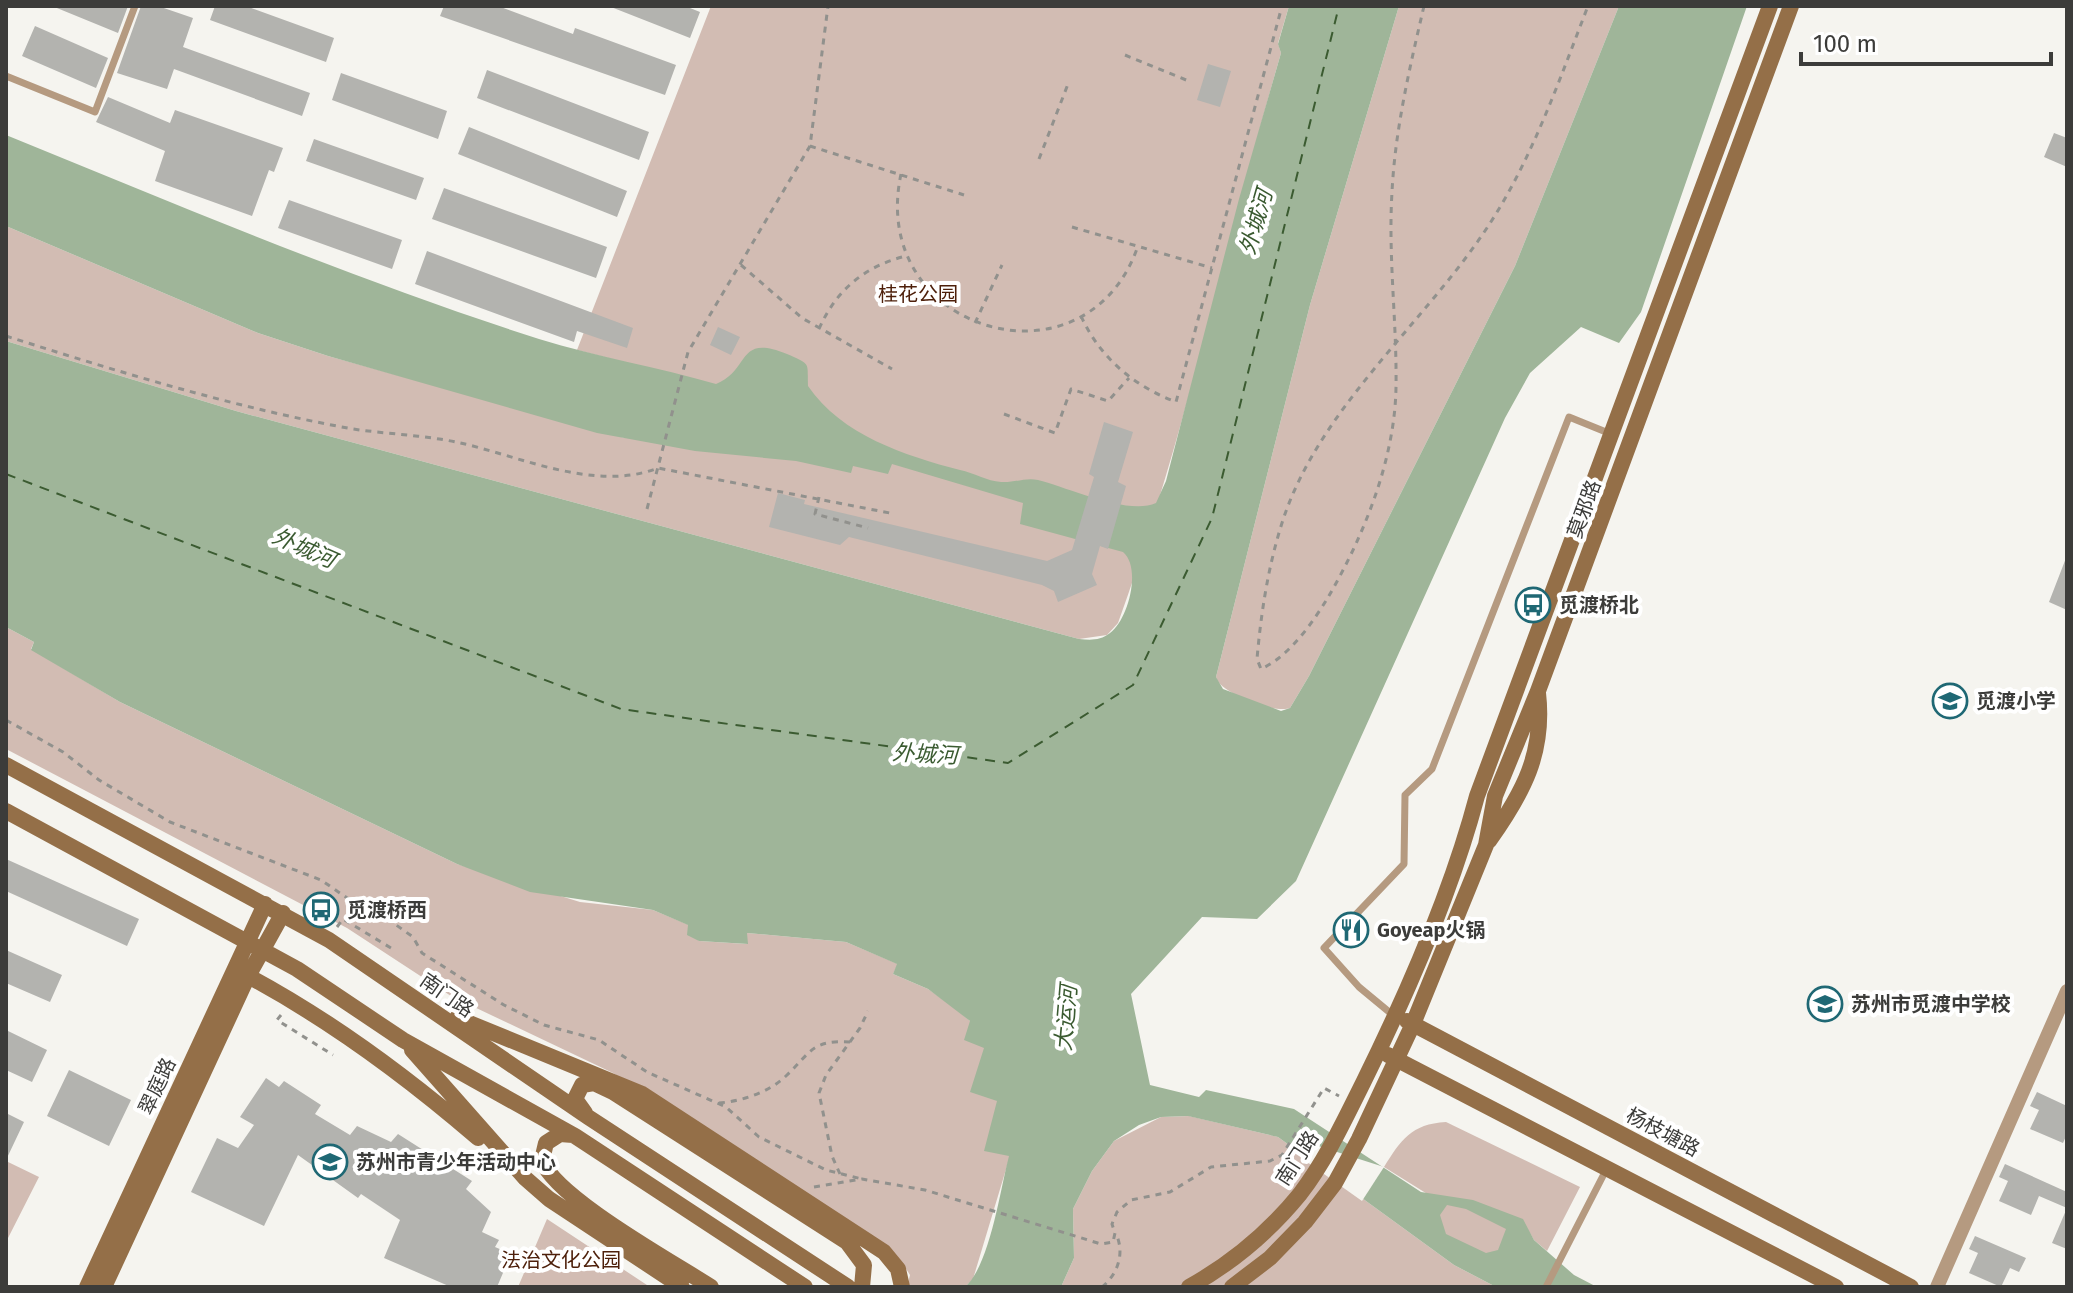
<svg xmlns="http://www.w3.org/2000/svg" width="2073" height="1293" font-family="'Fira Sans','Noto Sans SC',sans-serif">
<style>
.green{fill:#d2bcb3}
.water{fill:#9fb599;fill-rule:evenodd}
.pier{fill:#f5f4ef}
.lines{fill:none;stroke-linecap:round;stroke-linejoin:round}
.ferry{stroke:#3b5b31;stroke-width:2;stroke-dasharray:10 8;stroke-linecap:butt}
.building{fill:#b3b3af}
.path{stroke:#91918d;stroke-width:3;stroke-dasharray:6 6;stroke-linecap:butt}
.lane{stroke:#b59a80;stroke-width:7}
.street{stroke:#b59a80;stroke-width:14}
.secondary{stroke:#946f48;stroke-width:16}
.labels{text-anchor:middle;dominant-baseline:central;stroke-width:8;stroke-linejoin:round;paint-order:stroke}
.park-label{font-size:20px;fill:#4e200b;stroke:#fff}
.street-label{font-size:20px;fill:#3c3c3a;stroke:#fff}
.poi-label{font-size:20px;font-weight:bold;fill:#3c3c3a;stroke:#fff;text-anchor:start}
.water-label{font-size:22px;font-style:italic;fill:#3b5b31;stroke:#fff}
</style>
<rect width="100%" height="100%" fill="#f5f4ef"/>
<path class="green" d="M711,6h578l-11,37 3,10c-55,190 -96,384 -163,570l-11,12 -28,4 -843,-228 -230,-70v-115l252,107 70,23 297,82 14,-72 -62,-16z
M1399,6h220l-104,260 -206,410 -19,32c-15,6 -71,-15 -74,-31l94,-372z
M6,627l28,15 -3,7 89,53 337,162 123,38 73,8 36,15 10,16 48,3v-11l99,9 52,22 -5,10 35,15 27,19 15,13 14,26 26,109 -37,123 -8,8h-58l3,-12 -7,-11 -290,-191 -162,-77 -104,-68 -341,-179z
M1189,1116l89,21 176,128 42,22h-435l13,-29 -1,-49 19,-38 22,-30 47,-24z
M1446,1122l134,65 -33,64 -13,-11 -12,-20 -31,49 -67,-41 5,-33 -45,-28c17,-27 27,-43 62,-45z
M6,1161l33,16 -33,65z
M547,1219l103,68h-132z"/>
<path class="water" d="M1289,6h110l-89,299 -94,372 7,12 58,22 9,-3 19,-32 206,-410 104,-260h128l-106,306 -22,31 -38,-16 -51,46 -25,45 -209,463 -39,38 -55,-2 -71,77 19,91 49,12 7,-7 88,19 127,83 52,8 50,19 11,21 40,35 23,12h-101l-42,-22 -176,-128 -90,-21 -27,1 -22,8 -25,16 -22,30 -19,38 1,49 -13,29h-96c25,-22 35,-97 44,-131l-25,-5 13,-50 -27,-9 14,-44 -20,-8 6,-19 -42,-32 -35,-15 4,-10 -51,-22 -99,-9 1,11 -49,-3 -12,-6 1,-10 -35,-15 -123,-18 -73,-28 -337,-162 -89,-52 3,-8 -28,-15v-286l230,70 843,228c11,1 21,2 31,-6 18,-13 32,-65 13,-81l-103,-28 3,-21 -131,-39 -4,10 -35,-8 -2,7 -55,-12 -101,-10 -98,-18 -269,-77 -70,-23 -252,-107v-91c176,72 352,146 533,204 59,18 118,28 177,45 35,-14 20,-51 71,-30 25,11 20,8 21,32 33,49 98,70 152,84 14,3 27,11 41,12 13,1 25,-5 37,-2 29,7 90,36 118,23l10,-22 73,-282 42,-146 -3,-9zM1447,1205l19,4 40,20 -8,21 -12,3 -40,-19 -6,-19z"/>
<path class="pier" d="M1309,1143l75,24 -22,34 -62,-44z"/>
<g class="lines">
<path class="ferry" d="M6,474l615,235 387,54 125,-78 79,-167 127,-512"/>
</g>
<path class="building" d="M52,6h76l-10,27z
M141,6h17l35,12 -10,29 127,46 -8,23 -128,-47 -7,20 -50,-16z
M215,6h31l88,32 -8,24 -116,-42z
M444,6h54l75,28 2,-6 101,37 -11,30 -225,-79z
M685,6l15,6 -10,26 -79,-31z
M35,26l73,32 -12,30 -74,-32z
M1208,64l23,7 -11,36 -23,-7z
M487,70l162,62 -10,28 -162,-62z
M341,73l106,38 -9,28 -106,-39z
M108,97l62,26 5,-13 108,38 -9,24 -5,-2 -17,46 -97,-35 10,-30 -69,-29z
M469,127l158,64 -10,26 -159,-63z
M2054,133l13,5v29l-23,-10z
M314,139l110,39 -8,22 -110,-39z
M444,188l163,59 -11,31 -164,-59z
M289,200l113,40 -10,29 -114,-41z
M427,251l206,77 -6,20 -50,-17 -3,11 -159,-58z
M718,327l22,10 -9,18 -21,-10z
M1104,422l29,10 -15,50 8,4 -18,63 -8,-3 -8,28 5,11 -39,17 -4,-11 -12,-6 -193,-48 -9,8 -71,-18 9,-34 27,7 -1,4 243,57 25,-11 22,-73 -5,-3z
M2066,558h1v52l-18,-8z
M6,859l133,60 -12,27 -121,-55z
M6,950l56,25 -12,27 -44,-19z
M6,1030l41,20 -15,32 -26,-12z
M69,1070l62,30 -22,46 -62,-30z
M266,1078l13,9 5,-6 37,24 -6,9 35,21 7,-9 34,16 7,-8 74,47 -6,8 25,23 -9,20 17,8 -4,7 16,7 -14,33h-46l-67,-29 16,-38 -39,-26 -3,4 -60,-43 -34,71 -73,-34 26,-54 21,10 16,-23 -14,-8z
M2037,1092l30,14v28l-4,9 -33,-14 9,-19 -9,-4z
M6,1113l18,9 -18,38z
M2005,1164l62,28v57l-15,-6 15,-35 -28,-12 -8,19 -32,-14 9,-20 -9,-4z
M1975,1236l51,22 -7,14 -9,-4 -9,19 -32,-14 9,-20 -9,-4z"/>
<g class="lines">
<path class="path" d="M1424,6c-14,60 -29,124 -32,186 -4,65 5,130 4,195 -1,71 -31,146 -66,207 -16,27 -40,62 -69,75l-4,-10c4,-46 11,-92 25,-136 34,-108 132,-191 196,-282 50,-70 79,-155 110,-235
M1125,55l66,27
M810,146l154,49
M1039,159l29,-75
M901,174c-34,158 185,222 237,72
M1072,227l140,41
M741,265l61,53 90,51
M1081,316c19,42 53,70 95,86l106,-396
M975,323l27,-58
M819,329c17,-39 46,-63 87,-73
M6,336c113,36 230,72 347,93 34,5 69,6 103,13 62,13 138,51 202,26l237,46
M1004,414l51,19 16,-44 37,12 21,-23
M819,497l-4,17 53,14
M647,509l41,-157 122,-206 18,-140
M6,720l57,32 36,28 71,42 151,58 32,22 25,10 35,25 9,16 82,52 40,20 55,15 48,32 79,35 33,30 67,33 36,9
M337,927l6,-8 53,32
M281,1015l-4,5 56,35
M719,1103c24,-2 51,-11 68,-28 25,-24 25,-35 63,-33
M840,1174l-8,-18 -13,-63 7,-18 34,-47 8,-17
M814,1187l48,-8 63,11 176,54 12,-2 2,-9 -3,-9 5,-12 14,-12 39,-8 41,-25 59,-6 12,-6 42,-67 15,8
M1102,1287c16,-13 23,-34 14,-53"/>
<path class="lane" d="M6,76l89,36 40,-106
M1394,1016l-35,-29 -35,-39 80,-84 1,-69 27,-26 137,-352 42,17
M1546,1287l60,-117"/>
<path class="street" d="M1937,1287l130,-296"/>
<path class="secondary" d="M6,765l323,175 259,177 260,170
M6,811l291,158 106,71 172,96 230,151
M1489,841c34,-48 56,-88 49,-148
M248,976c84,45 158,100 230,162
M457,1018l185,76 242,158 14,17 4,18
M1407,1021l504,266
M412,1050l113,128 24,21 133,88
M1388,1055l448,232
M585,1113l-10,-14 7,-14 12,-2 19,9 234,150 17,23 -2,22
M573,1135l-13,-1 -14,9 -4,17c12,37 132,103 169,127
M87,1287l178,-383
M104,1287l144,-311 35,-63
M1189,1287c43,-24 80,-55 111,-93 26,-34 44,-73 63,-111 45,-91 88,-189 114,-287l293,-790
M1232,1287l38,-29 35,-36 30,-39 24,-44 54,-115 73,-179 9,-49 43,-105 253,-685"/>
</g>
<defs>
<g id="bus-ring" transform="scale(1.8)"><circle r="9.5" fill="#fff" stroke="#1f6874" stroke-width="1.5"/><path d="M-5-6H5V4H4V6H2V4H-2V6H-4V4H-5ZM-3.5-4V0h7V-4ZM-3.5 1.2v1.5H-2V1.2ZM2 1.2v1.5H3.5V1.2Z" fill="#1f6874"/></g>
<g id="school-ring" transform="scale(1.8)"><circle r="9.5" fill="#fff" stroke="#1f6874" stroke-width="1.5"/><path d="M0-5L7-2L0 1L-7-2ZM-4 1L0 2.5L4 1V4Q0 6-4 4Z" fill="#1f6874"/></g>
<g id="restaurant-ring" transform="scale(1.8)"><circle r="9.5" fill="#fff" stroke="#1f6874" stroke-width="1.5"/><path d="M-5-6h1v4h1v-4h1v4h1v-4h1v5L-1.5 .5V6h-2V.5L-5-1ZM5-6V6H3V1.5H1.5Q1.5-4 5-6Z" fill="#1f6874"/></g>
<g id="university-ring" transform="scale(1.8)"><circle r="9.5" fill="#fff" stroke="#1f6874" stroke-width="1.5"/><path d="M0-5L7-2L0 1L-7-2ZM-4 1L0 2.5L4 1V4Q0 6-4 4Z" fill="#1f6874"/></g>
</defs>
<g fill-rule="evenodd">
<use href="#bus-ring" x="1533" y="605"/>
<use href="#school-ring" x="1950" y="701"/>
<use href="#bus-ring" x="321" y="910"/>
<use href="#restaurant-ring" x="1351" y="930"/>
<use href="#school-ring" x="1825" y="1004"/>
<use href="#university-ring" x="330" y="1162"/>
</g>
<g class="labels">
<g class="park-label">
<text x="918" y="294">桂花公园</text>
<text x="561" y="1260">法治文化公园</text>
</g>
<g class="street-label">
<text transform="translate(1584 509) rotate(-70)">莫邪路</text>
<text transform="translate(447 995) rotate(35)">南门路</text>
<text transform="translate(157 1086) rotate(-65)">翠庭路</text>
<text transform="translate(1663 1132) rotate(28)">杨枝塘路</text>
<text transform="translate(1297 1158) rotate(-57)">南门路</text>
</g>
<g class="poi-label">
<text x="1559" y="605">觅渡桥北</text>
<text x="1976" y="701">觅渡小学</text>
<text x="347" y="910">觅渡桥西</text>
<text x="1377" y="930">Goyeap火锅</text>
<text x="1851" y="1004">苏州市觅渡中学校</text>
<text x="356" y="1162">苏州市青少年活动中心</text>
</g>
<g class="water-label">
<text transform="translate(1256 222) rotate(-74)">外城河</text>
<text transform="translate(304 548) rotate(24)">外城河</text>
<text transform="translate(925 754) rotate(3)">外城河</text>
<text transform="translate(1066 1018) rotate(-85)">大运河</text>
</g>
</g>
<rect width="2073" height="1293" fill="none" stroke="#3c3c3a" stroke-width="16"/>
<path d="M1801 52v12h250v-12" fill="none" stroke="#3c3c3a" stroke-width="4"/>
<text x="1813" y="52" font-size="24" fill="#3c3c3a" stroke="#ffffff" stroke-width="6" paint-order="stroke">100 m</text>
</svg>
